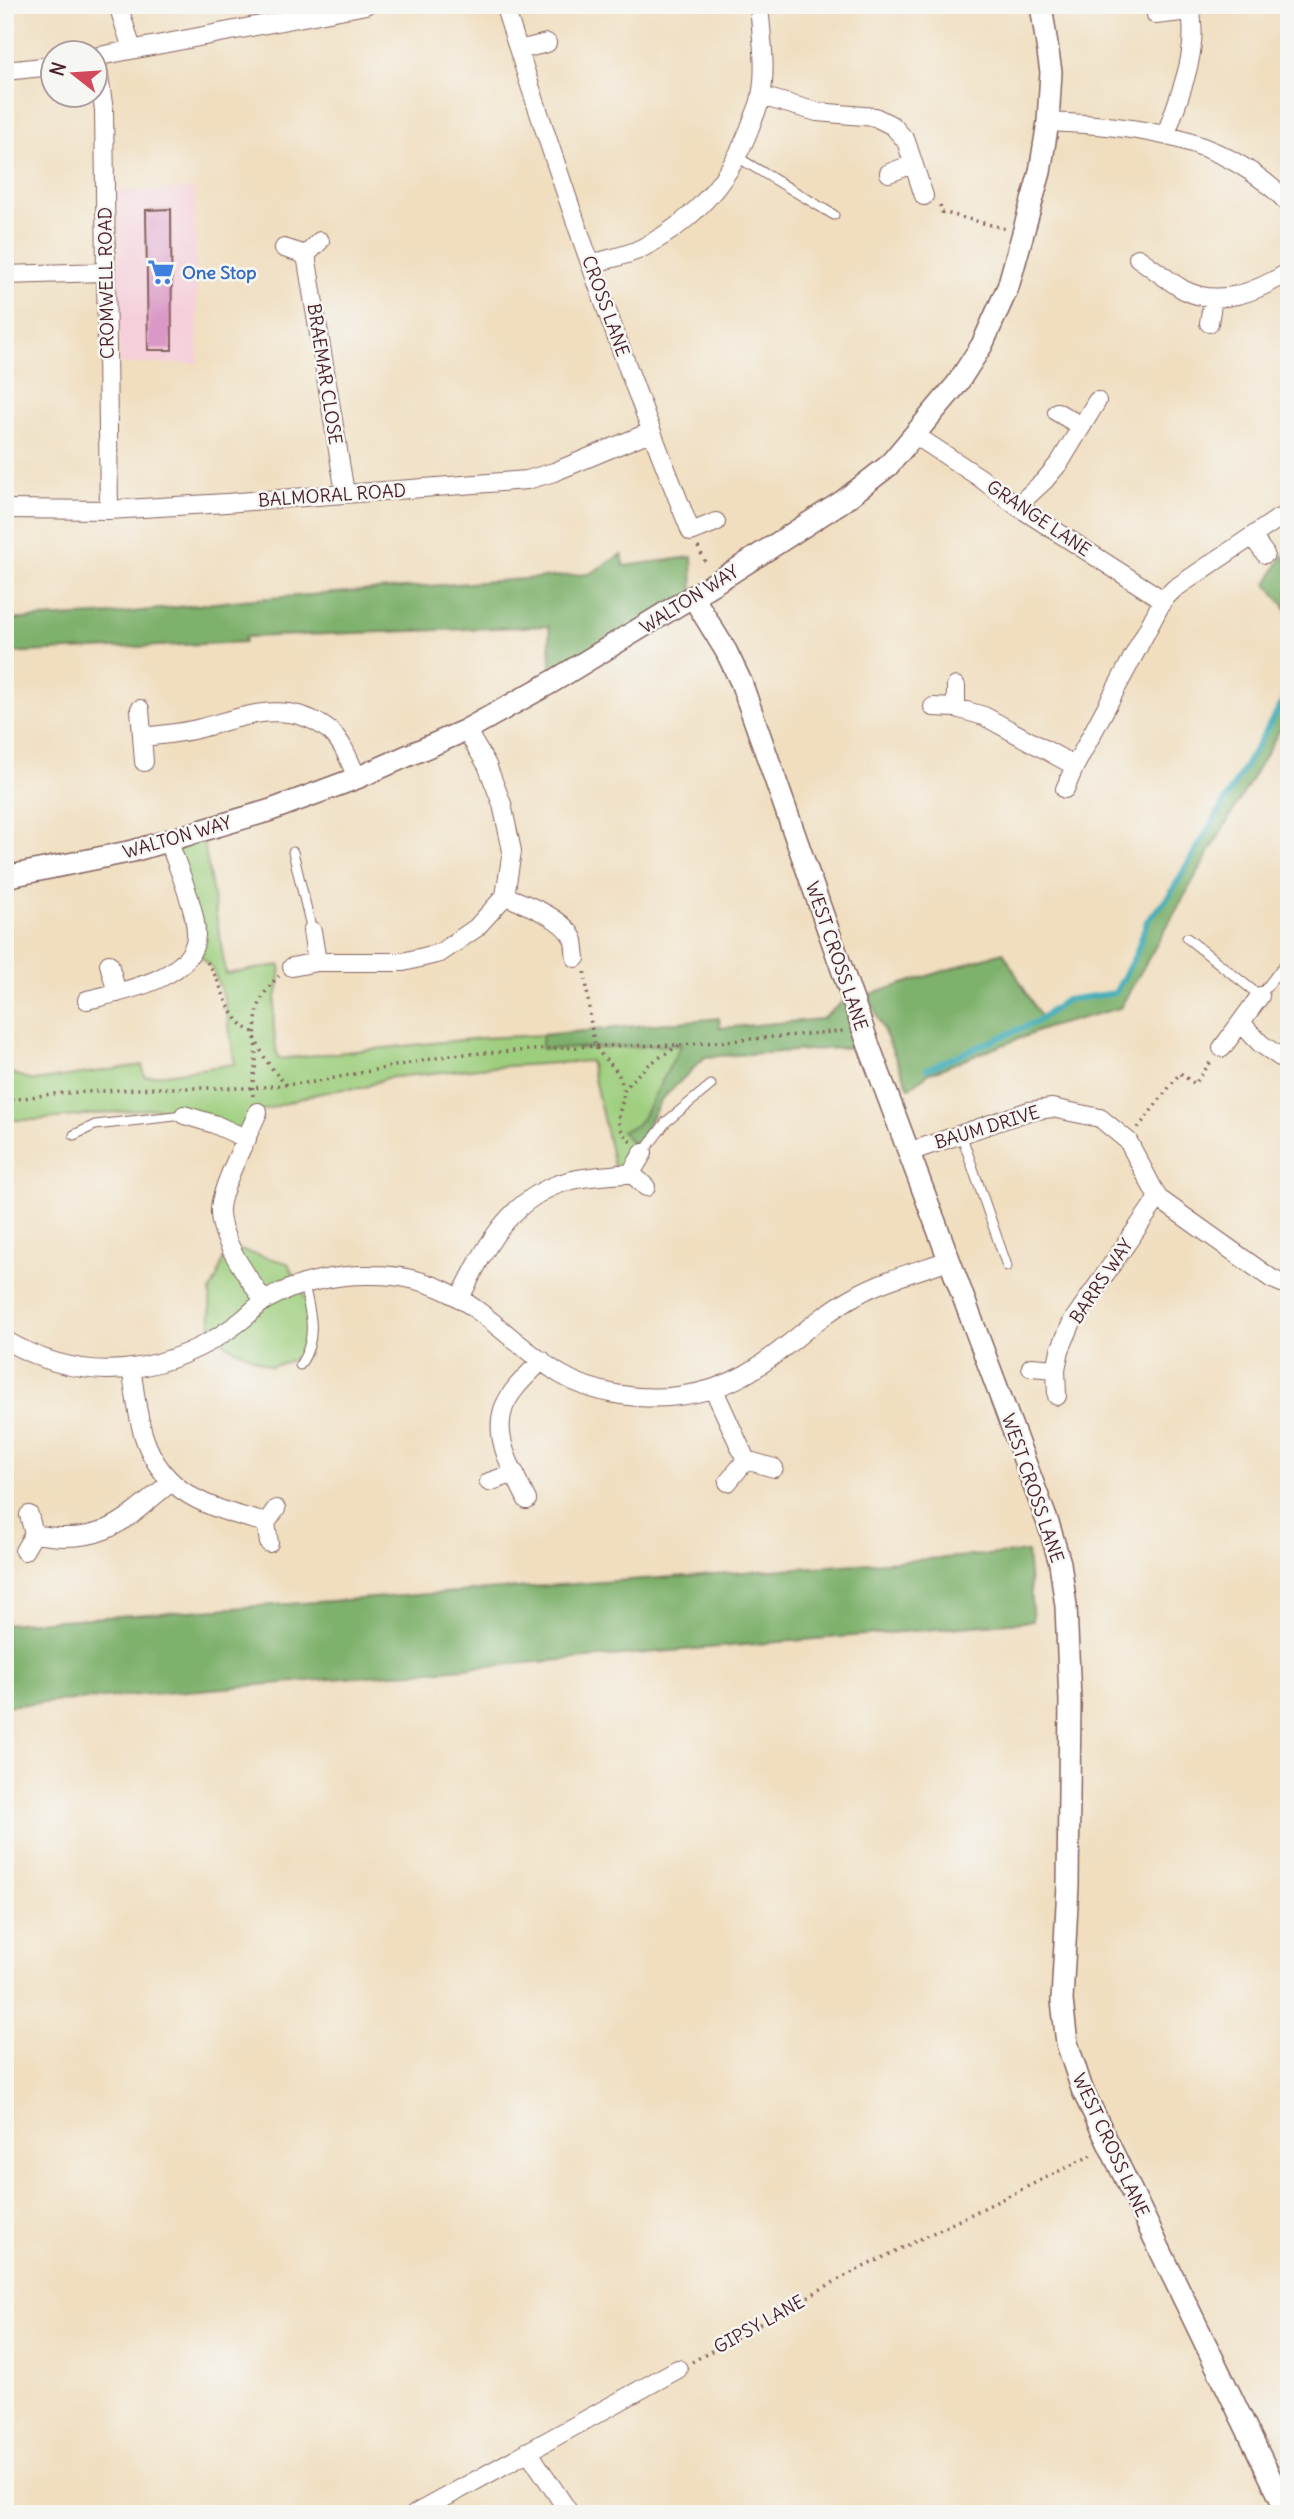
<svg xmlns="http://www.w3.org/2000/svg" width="1294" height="2519" font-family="Delius,sans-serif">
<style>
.built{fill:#f5cfda}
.green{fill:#9dce7d;stroke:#747654;stroke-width:2}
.forest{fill:#7eb16c;stroke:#64684c;stroke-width:2}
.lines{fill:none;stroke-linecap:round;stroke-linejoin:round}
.stream{stroke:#3aaab7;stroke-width:6}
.building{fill:#da98c6}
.service-casing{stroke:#84625f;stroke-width:11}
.minor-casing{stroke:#84625f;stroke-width:20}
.tertiary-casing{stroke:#84625f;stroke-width:24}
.path{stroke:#84625f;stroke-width:3.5;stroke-dasharray:2 5;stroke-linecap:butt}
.service{stroke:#fff;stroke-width:9}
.minor{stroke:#fff;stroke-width:18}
.tertiary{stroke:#fff;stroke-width:21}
.labels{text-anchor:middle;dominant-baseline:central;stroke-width:5;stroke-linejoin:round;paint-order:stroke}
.shop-label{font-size:18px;font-weight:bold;fill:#366cbe;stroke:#f6f6f2;text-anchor:start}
.street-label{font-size:18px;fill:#4a1f2b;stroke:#f6f6f2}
</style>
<rect width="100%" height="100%" fill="#f6f6f2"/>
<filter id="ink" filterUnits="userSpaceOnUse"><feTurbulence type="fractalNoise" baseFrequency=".0143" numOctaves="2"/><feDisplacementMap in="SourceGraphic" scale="14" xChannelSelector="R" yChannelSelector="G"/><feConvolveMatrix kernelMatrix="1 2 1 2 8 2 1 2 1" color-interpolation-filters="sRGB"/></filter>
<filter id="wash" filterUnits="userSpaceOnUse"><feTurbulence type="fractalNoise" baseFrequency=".00686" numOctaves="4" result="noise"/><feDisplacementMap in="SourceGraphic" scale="28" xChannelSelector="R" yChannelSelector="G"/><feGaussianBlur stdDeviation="1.57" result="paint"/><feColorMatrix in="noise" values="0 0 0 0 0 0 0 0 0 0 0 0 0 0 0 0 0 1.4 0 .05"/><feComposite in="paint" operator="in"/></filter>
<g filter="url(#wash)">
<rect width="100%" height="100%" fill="#f0debf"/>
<path class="built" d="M195,189l3,174 -78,1 -3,-172z"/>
<path class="green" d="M202,831l24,143 54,-9c2,16 -4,28 -6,44 -2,17 1,34 4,50l203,-21 61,-3 1,14 138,-4 -37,71 -17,23 16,14 -27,22 -26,-114 -111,7 -93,10 -23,10 -20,1 -31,6 -54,17 -11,27 -50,-21 -40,-10 -121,12h-31v-43l7,-4 22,8 108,-16 3,12 90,-13 -11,-66 -12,-30 -19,-20 -24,-106z
M231,1248l57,15 22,46 -3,46 -36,12 -46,-23 -14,-15 -1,-38 7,-13 7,-21z"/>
<path class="forest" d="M622,554l2,12 68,-9 1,40 -141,85 -3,-56 -304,11v5l-240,11v-33l109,-6 129,-14 346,-26z
M1283,555l6,10v47l-22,-28z
M1289,691v23l-169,294 -71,19 -119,46 -21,15 -41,-93 135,-43 38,66 25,-18 49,-7 21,-39 11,-33 22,-25z
M851,995l18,51 -164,11 -44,43 -25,46 -15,-15 14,-5 9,-10 37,-71 -139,4v-14l177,-17 1,10 102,-9z
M1027,1552l6,69 -1028,85v-82z"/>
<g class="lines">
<path class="stream" d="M927,1069l109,-47 30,-22 49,-7 21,-39 11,-33 22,-25 120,-205"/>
</g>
<g id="blocks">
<path class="building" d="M171,209l1,141h-24l-2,-140z"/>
</g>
</g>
<g filter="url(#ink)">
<use href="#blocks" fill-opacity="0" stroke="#84625f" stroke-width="2"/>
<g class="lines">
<g class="service-casing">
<path id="service" d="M737,157l97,58
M293,852l19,79
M1187,938l73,58 29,-38
M961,1134l46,132
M74,1135l21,-10 89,-10
M643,1153l23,-31 45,-37
M300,1365c18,-26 11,-51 4,-80"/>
</g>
<g class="minor-casing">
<path id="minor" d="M118,5l14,44
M1156,15l34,-4
M508,17c55,174 115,346 183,515l25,-10
M519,50l28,-7
M94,57l272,-52
M96,57l8,53 5,400
M5,71l47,-5
M761,96l56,16 58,5 18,9 13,15 18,55
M1048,122c89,4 176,13 241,82
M1166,134c14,-40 35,-86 23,-129
M889,173l24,-9
M284,248l22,7 14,-14
M306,255l39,238
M1138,258c15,10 30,23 46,32 36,18 73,1 105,-18
M591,264c16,-5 36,-8 51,-16 54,-28 90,-70 110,-126 3,-8 8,-17 9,-26 6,-29 0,-62 -2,-91
M5,275l100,-3
M1209,323l4,-25
M1057,412l24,14
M915,435l64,42 38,29 146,94
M1017,506l27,-25 16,-19 37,-61
M5,509l104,1 117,-7 301,-23 27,-8 96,-40
M1252,536l13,18
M956,686v22
M933,707l23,1 28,8 91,50
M140,709l4,53
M143,737c19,-2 39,-4 58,-9 44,-12 88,-30 129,3 13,11 20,31 27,47
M1065,789l10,-23 88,-166 11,-11 105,-71
M505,896c20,8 61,22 69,45 1,5 1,12 2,17
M312,931l5,31
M109,964l8,29
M292,967l25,-5h86l37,-9 36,-25 29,-32 7,-45 -10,-47 -15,-39 -21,-35
M87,1000c33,-8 108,-21 109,-65 1,-24 -19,-69 -27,-93
M1241,1023l20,21 28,19
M1222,1048l38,-52
M258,1112c-10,24 -36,73 -38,96 -2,30 28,69 44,93
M184,1115l30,9 33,15
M909,1152l120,-41 23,-3 48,10 28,23 30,57 114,81 17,7
M643,1153l-12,20 15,14
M460,1298c23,-46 45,-93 96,-113 22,-9 51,-9 75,-12
M5,1340c68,40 137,39 206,1 10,-6 21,-13 31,-21 8,-6 15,-15 24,-20 31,-18 72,-26 107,-25 90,0 120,57 187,99 33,20 81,27 118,22 82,-9 112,-64 177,-100 28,-16 63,-25 94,-36
M1031,1367l25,2
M131,1368c4,23 6,48 13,69 20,60 68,71 122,86
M714,1390l32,70
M1057,1396l-1,-27 4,-19 12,-28 86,-124
M489,1482l26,-9
M728,1482l18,-22 28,8
M527,1500c-13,-28 -35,-61 -23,-93 7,-18 25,-33 38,-47
M34,1534c68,12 88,-11 137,-52
M269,1543l-3,-20 10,-14
M24,1551l10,-17 -5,-19
M528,2451l42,63
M415,2514l263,-145"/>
</g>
<g class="tertiary-casing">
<path id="tertiary" d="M693,597l33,54 15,31 128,364 180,480 11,37 6,43 4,95 -2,184 -6,116 5,42 15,46 206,425
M5,877l128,-26 138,-41 86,-32 109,-48 86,-48 182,-111 109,-70 45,-35 69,-82 25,-39 26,-58 32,-115 8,-50 3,-50 -10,-67"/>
</g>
<path class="path" d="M940,205l2,7 64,17
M698,547l9,18
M207,962c17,23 18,56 46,70 8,22 17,37 34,53
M585,972c2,14 6,66 11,75 9,16 22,18 27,40 4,21 -17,31 8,55
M624,1091c14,-21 33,-33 55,-45
M253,1096c-2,-13 3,-25 3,-38 -1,-34 -4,-57 23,-82
M5,1101l46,-7 104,-6h97l62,-6 137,-27 145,-9 85,-1 162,-14
M1138,1128l42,-55 15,11 17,-24
M692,2362l149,-84 251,-123"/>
<use href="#service" class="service"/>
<use href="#minor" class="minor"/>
<use href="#tertiary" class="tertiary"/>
</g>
</g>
<defs>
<g id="supermarket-bare" transform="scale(2.1)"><path d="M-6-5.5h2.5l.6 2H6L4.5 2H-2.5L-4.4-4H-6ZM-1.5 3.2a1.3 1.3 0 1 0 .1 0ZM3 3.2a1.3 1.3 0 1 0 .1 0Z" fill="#3f7fe0" stroke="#f6f6f2" stroke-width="2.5" paint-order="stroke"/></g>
</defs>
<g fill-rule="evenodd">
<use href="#supermarket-bare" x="161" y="272"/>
</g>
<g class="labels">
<g class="shop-label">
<text x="182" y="272">One Stop</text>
</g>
<g class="street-label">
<text transform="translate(106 283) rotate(-91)">CROMWELL ROAD</text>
<text transform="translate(606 306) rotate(70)">CROSS LANE</text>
<text transform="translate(325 374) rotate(81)">BRAEMAR CLOSE</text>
<text transform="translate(332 495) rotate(-4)">BALMORAL ROAD</text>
<text transform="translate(1039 518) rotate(34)">GRANGE LANE</text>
<text transform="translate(689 599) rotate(-32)">WALTON WAY</text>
<text transform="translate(177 837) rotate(-16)">WALTON WAY</text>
<text transform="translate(837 956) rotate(71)">WEST CROSS LANE</text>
<text transform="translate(987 1127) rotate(-17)">BAUM DRIVE</text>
<text transform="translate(1101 1281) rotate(-56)">BARRS WAY</text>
<text transform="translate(1033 1488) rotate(71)">WEST CROSS LANE</text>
<text transform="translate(1111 2145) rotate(65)">WEST CROSS LANE</text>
<text transform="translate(759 2324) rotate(-29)">GIPSY LANE</text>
</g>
</g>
<rect width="1294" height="2519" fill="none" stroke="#f6f6f2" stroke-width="28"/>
<g transform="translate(74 74) rotate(287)"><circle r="33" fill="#f6f6f2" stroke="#b1a0a2" stroke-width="2"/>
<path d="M0-5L12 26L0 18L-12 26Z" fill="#d1495b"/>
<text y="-10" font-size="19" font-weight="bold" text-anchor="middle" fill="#4a1f2b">N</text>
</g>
</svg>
